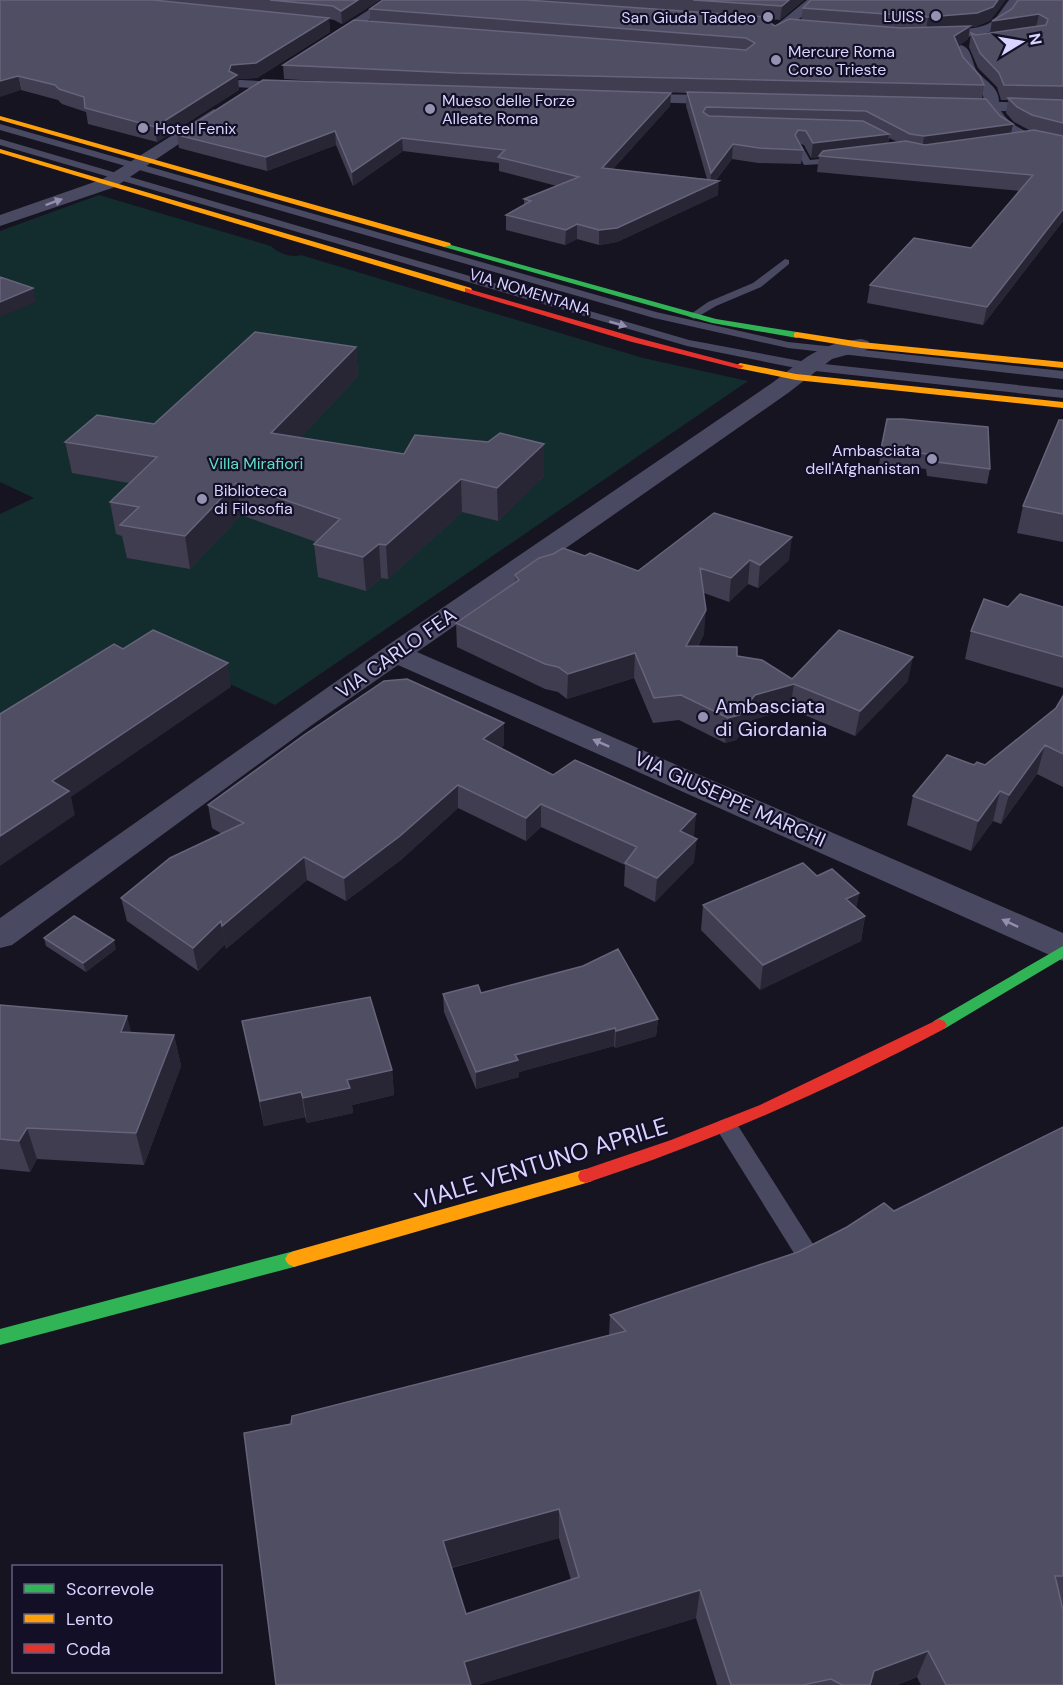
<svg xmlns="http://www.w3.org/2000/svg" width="1063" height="1685" font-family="'DM Sans',sans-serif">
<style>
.green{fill:#132c2d}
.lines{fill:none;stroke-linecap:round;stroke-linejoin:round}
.lane{fill:#4a4962;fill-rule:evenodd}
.street{fill:#4a4962;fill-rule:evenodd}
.fast{fill:#30b455;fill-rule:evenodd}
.slow{fill:#ff9f0a;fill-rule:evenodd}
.jam{fill:#e5322d;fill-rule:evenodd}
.wall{fill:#403d50;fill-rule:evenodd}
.shaded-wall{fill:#282635}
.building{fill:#504e63;stroke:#66637b;stroke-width:1.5;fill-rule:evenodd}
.oneway{fill:#928eb0}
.poi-dot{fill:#9591b1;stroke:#130f26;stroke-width:2}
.labels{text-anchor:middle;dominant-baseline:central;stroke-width:4.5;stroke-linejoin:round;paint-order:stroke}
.far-poi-label{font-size:16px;fill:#d9d4ff;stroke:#130f26;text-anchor:start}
.far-street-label{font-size:16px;fill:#d9d4ff;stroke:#130f26}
.far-park-label{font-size:16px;fill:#5fe0c0;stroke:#130f26}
.street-label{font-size:20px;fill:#d9d4ff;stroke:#130f26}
.poi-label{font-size:20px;fill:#d9d4ff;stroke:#130f26;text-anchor:start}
.near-street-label{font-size:24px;fill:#d9d4ff;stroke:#130f26}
</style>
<rect width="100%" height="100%" fill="#161421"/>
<path class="green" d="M99,195l172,51c6,7 21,12 30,9l342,103 105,23 -473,324 -135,-63 -140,81v-209l34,-16 -34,-16v-251z"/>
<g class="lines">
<path class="lane" d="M0,124l656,188 132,30 275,29v8l-275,-31 -134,-30 -654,-188z
M0,139l689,201 117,22 257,28v8l-257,-28 -119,-24 -687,-201z
M796,146h6l8,14 30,-3 4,3 -4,3 -36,2 -9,-17z
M785,259l4,1v4l-28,23 -45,19 -22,13 -6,-3 20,-14 45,-19z
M727,1118l8,3 78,123 4,7 -4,7 -8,3 -8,-3 -78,-125 -3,-6 3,-6z"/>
<path class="street" d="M384,0h15l-71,47 -5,1 -7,-4z
M807,0h14l-58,50h-10l-2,-3 2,-3z
M1009,0h12l-19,27 -5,3c-15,4 -68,17 -79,7 13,-13 55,-2 73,-15 7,-5 12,-15 18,-22z
M961,45c12,3 10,19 17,27 9,11 21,15 21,30l64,1v10l-62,-2c13,21 40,26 62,30v10c-29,-6 -63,-11 -77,-40l-43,-2 -3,-3 8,-5 36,1c0,-15 -14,-18 -21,-30 -4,-7 -6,-16 -9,-23z
M240,80l60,3 7,4 -7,4 -65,-4 -2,-3 2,-3z
M627,94l104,1 8,5 -8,5 -109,-4 -2,-3z
M214,109l8,5 -3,3 -104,70 -115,39v-11l103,-36z
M861,339l7,2 3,4 -3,4 -36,10 -44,34 -371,259 646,281v28l-665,-296 -86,60 -300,220 -12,3v-30l385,-271 387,-264c34,-25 45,-39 89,-44z"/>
<path class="fast" d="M444,243l272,76 81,13 4,3 -4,3 -85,-15 -268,-76z
M1063,946v12l-119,71h-10l-3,-4 3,-4z
M294,1251l6,3 3,5 -3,5 -6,3 -294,78v-16z"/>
<path class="slow" d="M0,116l450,127 1,2 -7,2 -444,-127z
M0,149l471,139 1,2 -7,2 -465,-139z
M797,332l64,10 202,20v6l-202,-20 -67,-11v-4z
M740,363l56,11 267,28v6l-267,-28 -59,-12 -1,-2z
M586,1169l6,2 2,5 -2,5 -6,2 -292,84 -6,-3 -3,-5 3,-5 6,-3z"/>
<path class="jam" d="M465,288l173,50 106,28 -4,3 -108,-27 -167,-50z
M939,1019l5,2 3,4 -3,4c-115,61 -233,113 -358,154l-6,-2 -2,-5 2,-5 91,-31 89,-35z"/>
</g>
<path class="wall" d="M0,0h380l-38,24 -8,-4 -5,-1 1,13 -73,46 -19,1 1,11 -82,52 -69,-18 -2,-12 -24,-8 -4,-4 -37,-10z
M383,0h421l-24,20 -11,-1 -1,3 7,4 26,-6 2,-12 188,12 -16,7h-5l-2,12 -10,7 5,11 21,28 -2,14 18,17 13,8 -2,9 20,-2 -17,-9 -8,-9 2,-13h-7l-4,-13 -19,-19 -9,-21 2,-14 5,2 14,-2 2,-12 71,-21v221l-80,104 -116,-22 3,-18 101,-37 49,-57 -203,-19 2,-15 -8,1 -7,-13 -4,-1 3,6 -2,14 -43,-1 -26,-4 -16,21 2,15 -101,47 -18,3 -22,-6 -12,6 -59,-15v-15l18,-10v-6l33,-13 -58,-15v-8l-96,-12 -50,35 -17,-41 -69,26 -88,-23 -2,-13 176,-52 -69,-4 -1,-14 87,-44v-12zM661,92l26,1 -1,13 21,73 -94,-10 57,-63 1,-13zM889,138l9,4 -10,1z
M356,347l2,29 -58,62 244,38 -46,45 -36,-9 -74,67 -7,-1 -15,13 -48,-14 -4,-33 2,-2 -75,-27 -51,54 -63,-11 -5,-22 -6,-2 -6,-32 19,-19 -57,-10 -7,-31 89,-18z
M887,419l103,50 -3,15 -60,-8 -1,-7 -47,-5z
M1063,420v122l-46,-9 6,-27z
M714,513l75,47 -31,28 -10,-4 -19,18 -25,-9v41l-6,12 39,10 55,23 116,2 -53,55 -65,-27 -38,11 -16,20 -11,3 -46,-23 -26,3 -19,-45 -67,21 -9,-7 -13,-3 -88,-42 -1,-24 59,-40v-8l70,-19 53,15z
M1008,607h55v81l-98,-29 6,-28z
M1063,696v91l-26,-13 -36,50 -8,-3 -22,30 -64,-26 6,-29 61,-31h11l71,-57z
M504,745l-3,3 52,27 143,39 -3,23 1,25 -39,40 -31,-16 1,-21 -84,-38 -15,14 -68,-33 -56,51 -56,42 -39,-21 -81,69 -1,-5 -27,27 -71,-50 -6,-23 101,-64 -10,-6 -4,-23z
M817,876l42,17 -3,15 9,8 -4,25 -101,49 -59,-60 2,-25z
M44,938l72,11 -30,23 -40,-26z
M481,993l177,26 -2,17 -41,12 -1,-2 -95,26v5l-43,12 -32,-77 -1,-18z
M0,1005l131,28 43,2 7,31 -37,99 -107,-6 -7,13 -30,-3z
M242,1021l150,49 2,25 -42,10 1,8 -46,10 -2,-6 -41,9z
M1063,1127v479h-1l1,79h-142l-4,-8 -20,8h-180l-21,-67 -219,67 -186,-261 318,-88 1,-21 188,-63 96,-41zM559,1538l12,42 -105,34 -14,-46z"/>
<path class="shaded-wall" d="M358,0h22l-38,24 -1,-13z
M789,0h15l-24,20 2,-14z
M998,0h8l-15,20 -16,7h-5l-2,12 -16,11 -26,-19 2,-14z
M1039,14l-3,14 -46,6 2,-13z
M329,18l1,14 -73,46 -19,1 1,11 -82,52 -2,-15 74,-56 2,-6z
M18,76l3,14 -21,7v-16z
M671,93l-1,13 -68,75v-13z
M1013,124l-3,14 -88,13 2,-15z
M335,131l1,14 -69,26 -1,-14z
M889,134l-2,15 -76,9 2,-15z
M402,138l1,13 -50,35 -1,-14z
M733,144l-1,15 -19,24 6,-2 -1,14 -101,47 -18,3v-15l111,-45 1,-12z
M1063,209v12l-80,104 4,-18z
M577,224v15l-12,6 1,-15z
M33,288l3,14 -36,15v-15z
M356,347l2,29 -83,89 -4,-32z
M544,444v32l-46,45 -1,-33z
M461,479l1,33 -74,67 -2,-34z
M236,483l5,32 -51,54 -5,-33z
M792,537l-3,23 -31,28 2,-23z
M379,544l2,34 -15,13 -3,-34z
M750,560l-2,24 -19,18 2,-24z
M706,610l-2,24 -20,36 2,-24z
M635,653l-1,25 -67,21 1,-25z
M913,657l-5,24 -53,55 5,-25z
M228,663l3,24 -160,110 4,18 -75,51v-30l52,-55z
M794,684l-4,25 -38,11 -16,20 -11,3 3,-25 27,-23z
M504,723v22l-20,17 -1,-23z
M1045,745l-8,29 -36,50 8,-29z
M458,785v23l-56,51 -56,42 -2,-23z
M1000,791l-7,30 -22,30 7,-30z
M541,804v23l-15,14v-23z
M696,814l-2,23 -16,17 2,-23z
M697,839l-3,23 -39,40 2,-24z
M304,857l3,23 -81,69 -4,-23z
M859,893l-5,25 -8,-19z
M865,916l-4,25 -101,49 3,-25z
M221,921l4,23 -27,27 -5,-23z
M114,940l2,9 -30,23 -3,-9z
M127,1016l8,31 -14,-15z
M658,1019l-2,17 -41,12 1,-17z
M615,1028l-1,18 -95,26v5l-43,12v-17l39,-17z
M174,1035l7,31 -37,99 -8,-32z
M392,1070l2,25 -42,10 1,8 -46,10 -4,-25 44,-18z
M301,1092l4,25 -41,9 -4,-25z
M27,1128l10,31 -7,13 -11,-31z
M559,1509v29l-113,31 -3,-28z
M700,1590l-4,28 -219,67h-11l-2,-23z
M928,1651l-11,26 -20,8h-28l5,-14z"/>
<path class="building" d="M0,0h153l176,18 -73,45 -25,2 -2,6 8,4 -82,52 -70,-19 -1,-11 -25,-8 -4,-4 -37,-9 -18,5z
M270,0h88l-17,11 -8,-5z
M383,0h143l243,17 -2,4 8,5 14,-7 112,9 69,-2 -16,10 9,21 17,19 4,9 -528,-12 -173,-8 71,-45 392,30 9,-7 -9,-5 -376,-29z
M693,0h96l-7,6z
M811,0h187l-5,7 -16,6 -49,4 -125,-9z
M1018,0h45v86l-59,-1 -5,-12 -19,-20 -9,-20 5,2 70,-10 2,-6 -9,-5 -47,7 20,-12z
M263,80l408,13 -69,75 117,13 -102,47 -18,2 -22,-6 -11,6 -60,-15 25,-14 -7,-2 55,-22 -81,-20 7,-7 -103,-12 -50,34 -17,-41 -69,26 -89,-22z
M687,92l299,7 14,17 13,8 -89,12 -14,-2 -44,-23 -160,-4 -3,5 6,4 154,5 26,13 -76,9 -7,-12 -8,-1 -3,5 8,15 -44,-2 -26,-4 -22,29z
M1008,98l55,2v23l-31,-8 -15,-8z
M1034,130l29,6v73l-76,98 -117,-22 44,-47 57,10 62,-73 -214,-19 4,-5 83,-10 19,4z
M0,277l33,11 -33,14z
M255,332l101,15 -85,86 133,21 11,-19 73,7 12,-9 44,11 -47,44 -36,-9 -75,66 -7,-1 -16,13 -49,-13 26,-25 -104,-36 -51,53 -65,-11 19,-18 -29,-5 47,-45 -92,-15 32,-27 57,9z
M887,419h15l86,8 2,42 -61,-8 -1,-7 -47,-5z
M1059,420h4v94l-40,-8z
M714,513l78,24 -32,28 -10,-5 -19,18 -31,-10 6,42 -20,36 51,1v9l25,4 30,19 47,-49 74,27 -53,54 -66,-27 -39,11 -16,20 -11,3 -47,-23 -27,3 -19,-45 -67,21 -10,-7 -13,-3 -89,-41 63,-43 -4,-5 24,-17 14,-4 10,-6 22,8 5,-3 48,18z
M1020,594l43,13v50l-92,-26 13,-32 24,8z
M153,630l75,33 -176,118 17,10 -69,45v-122l114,-70 9,5z
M407,679l97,44 -21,16 70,36 22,-15 121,54 -16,17 17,8 -40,39 -32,-15 12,-16 -96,-43 -15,14 -68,-33 -58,51 -56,42 -40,-21 -82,69 -1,-5 -28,27 -72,-50 49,-40 74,-35 -36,-18 96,-70 80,-54z
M1063,696v58l-18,-9 -36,50 -9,-4 -22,30 -65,-25 34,-41 27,10 3,-3 8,3 71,-57z
M803,863l14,13 15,-7 27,24 -13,6 19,17 -102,49 -60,-60z
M74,916l40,24 -31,23 -39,-25z
M618,949l40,70 -42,12 -1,-3 -100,27 3,5 -42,12 -33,-78 35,-9 3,8 102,-27z
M370,997l22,73 -45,10 3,8 -47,10 -2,-6 -41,9 -18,-80z
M0,1005l127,11 -6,16 53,3 -38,98 -109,-5 -8,13 -19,-2z
M1063,1127v449h-8l8,34v75h-117l-18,-34 -54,20 -4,14h-28l-11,-6 -28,6h-72l-31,-95 -236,72 7,23h-195l-32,-252 47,-9 1,-8 334,-85 -16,-16 188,-63 49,-25 37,-24 10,8zM559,1509l20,68 -113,37 -23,-73z"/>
<defs><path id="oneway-solid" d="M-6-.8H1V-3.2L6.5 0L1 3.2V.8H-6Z" transform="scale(1.5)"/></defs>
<g class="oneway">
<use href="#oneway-solid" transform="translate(54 202) rotate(-20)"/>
<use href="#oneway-solid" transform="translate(618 324) rotate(16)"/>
<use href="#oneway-solid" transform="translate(601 743) rotate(-156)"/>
<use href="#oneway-solid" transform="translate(1010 923) rotate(-155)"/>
</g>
<g class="poi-dot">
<circle cx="936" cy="16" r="6"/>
<circle cx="768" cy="17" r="6"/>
<circle cx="776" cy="60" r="6"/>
<circle cx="430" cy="109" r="6"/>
<circle cx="143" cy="128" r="6"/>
<circle cx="932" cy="459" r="6"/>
<circle cx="202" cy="499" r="6"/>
<circle cx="703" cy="717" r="6"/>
</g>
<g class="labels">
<g class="far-poi-label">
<text x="924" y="16" text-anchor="end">LUISS</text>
<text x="756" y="17" text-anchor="end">San Giuda Taddeo</text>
<text x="788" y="51">Mercure Roma<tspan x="788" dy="18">Corso Trieste</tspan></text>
<text x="442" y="100">Mueso delle Forze<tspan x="442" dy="18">Alleate Roma</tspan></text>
<text x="155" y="128">Hotel Fenix</text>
<text x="920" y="450" text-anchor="end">Ambasciata<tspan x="920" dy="18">dell'Afghanistan</tspan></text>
<text x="214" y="490">Biblioteca<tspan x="214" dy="18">di Filosofia</tspan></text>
</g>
<g class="far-street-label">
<text transform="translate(530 292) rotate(17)">VIA NOMENTANA</text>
</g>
<g class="far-park-label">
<text x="256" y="463">Villa Mirafiori</text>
</g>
<g class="street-label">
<text transform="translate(396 653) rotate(-35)">VIA CARLO FEA</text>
<text transform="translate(730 799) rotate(24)">VIA GIUSEPPE MARCHI</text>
</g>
<g class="poi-label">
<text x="715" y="706">Ambasciata<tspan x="715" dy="23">di Giordania</tspan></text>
</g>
<g class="near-street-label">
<text transform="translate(541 1163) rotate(-17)">VIALE VENTUNO APRILE</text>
</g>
</g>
<rect x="12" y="1565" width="210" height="108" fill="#130f26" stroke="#625e7d" stroke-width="1.5"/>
<rect x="24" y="1584" width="30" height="9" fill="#30b455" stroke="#625e7d" stroke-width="1.5"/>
<text x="66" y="1595" font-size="18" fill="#d9d4ff">Scorrevole</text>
<rect x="24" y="1614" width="30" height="9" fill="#ff9f0a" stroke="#625e7d" stroke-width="1.5"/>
<text x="66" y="1625" font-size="18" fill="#d9d4ff">Lento</text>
<rect x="24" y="1644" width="30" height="9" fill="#e5322d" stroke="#625e7d" stroke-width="1.5"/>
<text x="66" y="1655" font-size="18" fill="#d9d4ff">Coda</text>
<g transform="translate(1021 42) rotate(79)" stroke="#130f26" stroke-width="4.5" paint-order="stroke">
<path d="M0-4.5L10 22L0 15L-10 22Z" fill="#d9d4ff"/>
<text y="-9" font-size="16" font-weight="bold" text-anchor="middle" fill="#d9d4ff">N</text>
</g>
</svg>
